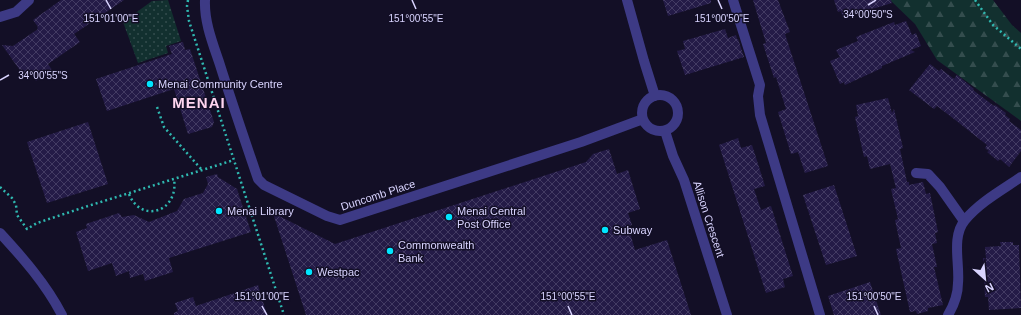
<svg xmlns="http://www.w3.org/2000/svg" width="1021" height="315" font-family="Helvetica,sans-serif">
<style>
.green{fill:url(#green-dots)}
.forest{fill:url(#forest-firs)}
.building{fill:url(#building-cross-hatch)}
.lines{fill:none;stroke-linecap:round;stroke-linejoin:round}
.path{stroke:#2fb8b0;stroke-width:2.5;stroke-dasharray:2 3;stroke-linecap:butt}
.minor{stroke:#3d3a85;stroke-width:10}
.ticks{fill:none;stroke:#d9d4ff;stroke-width:1.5}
.poi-dot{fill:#00e5ff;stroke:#130f26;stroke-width:1.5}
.labels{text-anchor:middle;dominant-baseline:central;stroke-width:3;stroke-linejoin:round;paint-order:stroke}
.poi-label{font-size:11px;fill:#d9d4ff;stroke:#130f26;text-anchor:start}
.street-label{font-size:11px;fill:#d9d4ff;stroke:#130f26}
.district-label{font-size:15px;font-weight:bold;letter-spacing:1px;fill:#ffd6f0;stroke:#130f26}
.ticks-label{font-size:10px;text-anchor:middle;fill:#d9d4ff;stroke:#130f26;stroke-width:3;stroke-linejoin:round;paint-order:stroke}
</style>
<defs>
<pattern id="green-dots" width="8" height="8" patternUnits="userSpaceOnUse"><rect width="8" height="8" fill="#12302f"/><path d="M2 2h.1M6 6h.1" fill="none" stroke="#344d4e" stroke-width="1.8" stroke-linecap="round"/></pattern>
<pattern id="forest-firs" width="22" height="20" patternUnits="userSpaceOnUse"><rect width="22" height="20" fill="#12302f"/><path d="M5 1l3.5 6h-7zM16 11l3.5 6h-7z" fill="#344d4e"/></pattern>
<pattern id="building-cross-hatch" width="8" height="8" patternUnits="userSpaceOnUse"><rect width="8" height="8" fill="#241b47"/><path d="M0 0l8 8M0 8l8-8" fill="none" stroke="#433b63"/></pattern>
</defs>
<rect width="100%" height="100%" fill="#130f26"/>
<path class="green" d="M168,0l13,41 -15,5 2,7 -30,10 -15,-41 29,-21z"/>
<path class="forest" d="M890,0h103l19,25 9,8v88l-84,-61 -22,-36z"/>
<path class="building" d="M61,0h63l-50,34 6,8 -32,22 4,6 -16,11 -6,-9 -6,4 -22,-31 11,1 25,-17 -1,-1 1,-1 -5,-7z
M663,0h48v3l-43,13z
M753,0h25l12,32 -5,2 43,132 -23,7 -7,-21 -7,2 -13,-42 8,-3 -10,-32 -2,1 -11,-34 3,-1z
M834,0h57l1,3 -49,15 -2,-7 -3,1z
M906,21l6,14 4,-2 5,13 -10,4 4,2 -33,14v2l-37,17 -1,-3 -4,2 -10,-23 10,-4 -4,-7 22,-9 -2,-4 38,-15 1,3z
M725,29l3,9 8,-3 1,4h1l6,18 -59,18 -8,-24 8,-2 -2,-8z
M183,42l2,8 5,-1 24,73 -2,5 -24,7 -14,-45 -67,22 -11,-32 76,-25 -3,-8z
M930,64l9,7 2,-2 13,10 3,-4 17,14 -1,1 21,16 1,-1 11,8 -1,2 5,4 -1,2 12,9v21l-12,16 -9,-8 -2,2 -11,-9 2,-1 -4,-3 2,-3 -33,-26 -17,-13 -3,3 -25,-19z
M888,98l4,15 2,-4 9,39 -3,1 7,33h2v3l14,-3 3,12 4,-1 8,39 -3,1 2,10 -5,1 5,23h-3l9,38 -15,3v3l-11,3 -1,-3 -6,1 -14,-63 5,-1 -6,-28 3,-1 -7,-30 5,-1 -6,-24 -20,5 -3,-13 -3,1 -9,-40 3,-1 -2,-11z
M88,122l20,62 -61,19 -20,-61z
M738,138l3,10 11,-3 13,41 -11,3 7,21 10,-4 22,70 -10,3 2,8 -19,6 -47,-148z
M609,149l8,25 11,-4 12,39 -12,4 4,12 -4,1 7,24 32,-10 24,75h-385l-33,-102 62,31 251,-82 7,-8z
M217,174l1,3 19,12 14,43 -82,26 4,14 -28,9 -2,-7 -13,4 -1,-7 -13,5 -4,-13 -24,8 -12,-39 11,-4 -1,-4 33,-11 3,4 12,-2 15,7 28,-11 7,-12 19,-6 5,-9 -2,-7z
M834,185l23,71 -31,9 -23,-70z
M1000,242h13v3h6l2,63 -32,2 -1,-13h-3l-2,-39h3l-1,-11 16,-1z
M870,282l11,33h-47l-6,-19z
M258,285l9,30h-93v-2l4,-2 -3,-8 18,-6 3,9z"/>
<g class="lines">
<path class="path" d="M188,0l-1,6 2,15 95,294
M975,0l18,25 28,24
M157,107l7,20 38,43
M0,187l12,11 4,7 1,10 10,14 10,-6 51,-17 146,-46
M129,194c12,30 50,18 45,-15"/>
<path class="minor" d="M205,0c-1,22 8,44 15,65 12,38 25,76 38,114l6,6 63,31 13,4 241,-78 62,-23
M627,0l17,61 11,35
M733,0l27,85 -2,11 2,19 60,200
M0,17l16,-5 13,-12
M642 113a18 18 0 1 1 36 0a18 18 0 1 1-36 0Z
M665,131l8,25 11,24 43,135
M916,173l12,1 12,13 24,34
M0,233c23,25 46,51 62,82
M948,315c6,-10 10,-20 10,-32 2,-19 -7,-46 7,-63 15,-18 37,-30 56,-43"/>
</g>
<path class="ticks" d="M106,0l5,9M412,0l4,9M718,0l4,9M868,5l8,-5M0,80l9,-5M262,306l5,9M568,306l4,9M874,306l4,9"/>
<g class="poi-dot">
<circle cx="150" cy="84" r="4"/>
<circle cx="219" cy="211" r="4"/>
<circle cx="449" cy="217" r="4"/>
<circle cx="605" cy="230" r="4"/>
<circle cx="390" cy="251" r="4"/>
<circle cx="309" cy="272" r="4"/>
</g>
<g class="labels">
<g class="poi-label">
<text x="158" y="84">Menai Community Centre</text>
<text x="227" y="211">Menai Library</text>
<text x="457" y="211">Menai Central<tspan x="457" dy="13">Post Office</tspan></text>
<text x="613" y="230">Subway</text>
<text x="398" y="245">Commonwealth<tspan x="398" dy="13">Bank</tspan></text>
<text x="317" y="272">Westpac</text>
</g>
<g class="street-label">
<text transform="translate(378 195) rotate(-18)">Duncomb Place</text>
<text transform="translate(709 219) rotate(72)">Allison Crescent</text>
</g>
<g class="district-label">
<text x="199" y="102">MENAI</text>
</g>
</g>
<g class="ticks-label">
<text x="868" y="18">34°00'50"S</text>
<text x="111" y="22">151°01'00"E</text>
<text x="416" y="22">151°00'55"E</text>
<text x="722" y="22">151°00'50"E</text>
<text x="43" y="79">34°00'55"S</text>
<text x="262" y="300">151°01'00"E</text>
<text x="568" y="300">151°00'55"E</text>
<text x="874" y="300">151°00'50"E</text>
</g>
<g transform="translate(985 279) rotate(153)" stroke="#130f26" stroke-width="3" paint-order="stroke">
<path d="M0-3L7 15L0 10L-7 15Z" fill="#d9d4ff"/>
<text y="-6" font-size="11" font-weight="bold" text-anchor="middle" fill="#d9d4ff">N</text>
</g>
</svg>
